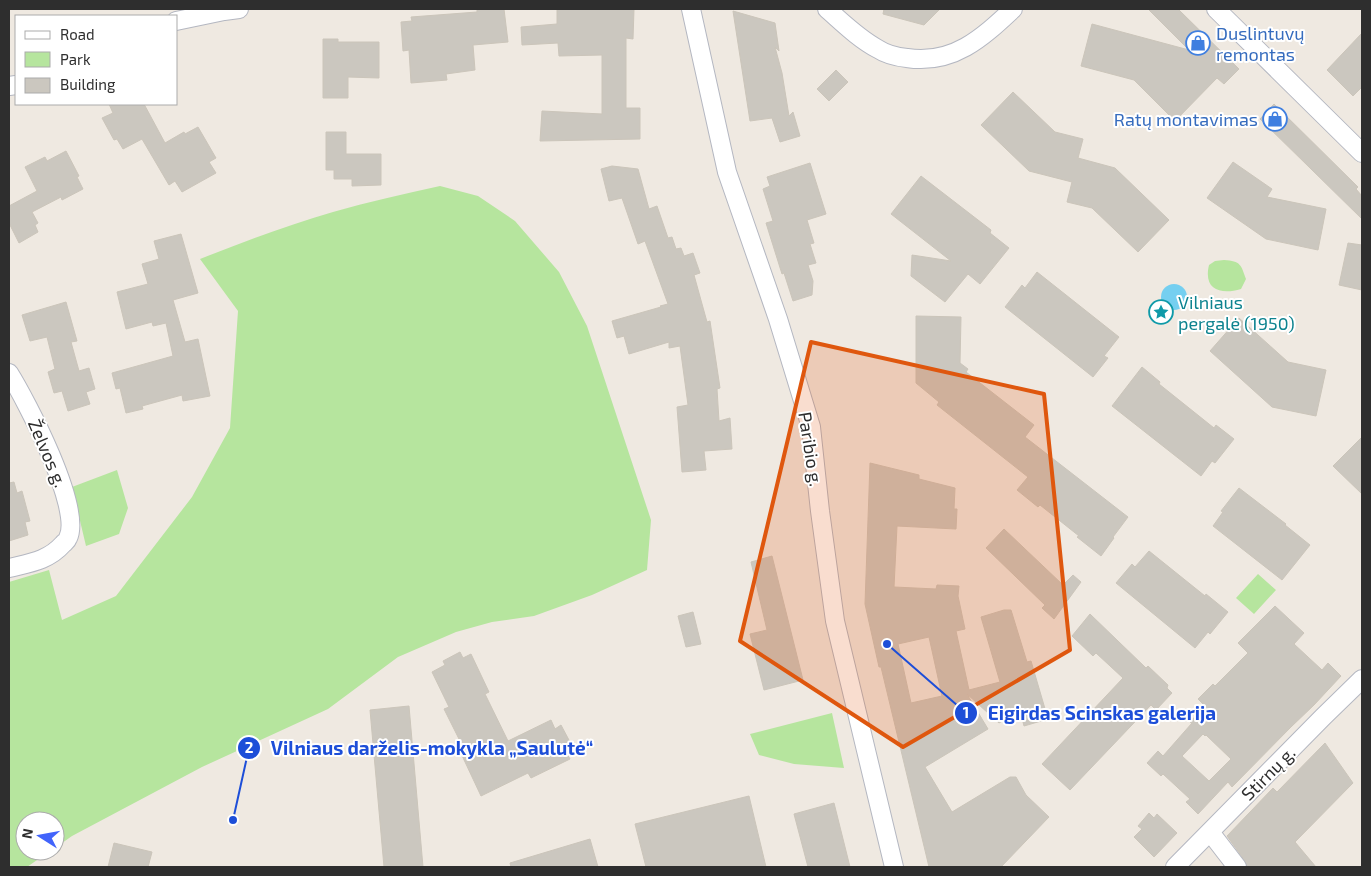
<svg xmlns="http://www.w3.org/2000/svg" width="1371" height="876" font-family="'Exo 2',sans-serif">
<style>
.green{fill:#b6e59e}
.water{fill:#75cff0}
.building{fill:#cbc7bf;stroke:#cbc5ba;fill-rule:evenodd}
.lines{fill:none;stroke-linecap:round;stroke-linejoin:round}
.minor-casing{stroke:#b4b7c1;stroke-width:20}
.minor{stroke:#fff;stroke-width:18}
.marked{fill:#df570e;fill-opacity:0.2;stroke:#df570e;stroke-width:4;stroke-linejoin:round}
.labels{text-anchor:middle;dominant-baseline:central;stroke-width:4;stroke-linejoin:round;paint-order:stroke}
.shop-label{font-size:18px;fill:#366cbe;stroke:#fff;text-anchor:start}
.culture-label{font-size:18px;fill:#0d838f;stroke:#fff;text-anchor:start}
.street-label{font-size:18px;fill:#2e2e2e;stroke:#fff}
.leader{fill:none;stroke:#1d4ed8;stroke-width:2}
.callout-dot{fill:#1d4ed8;stroke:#fff;stroke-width:2}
.mark-label{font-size:15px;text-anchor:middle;font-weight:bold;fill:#fff}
.callout-label{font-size:19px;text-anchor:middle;font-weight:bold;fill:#1d4ed8;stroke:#fff;stroke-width:4;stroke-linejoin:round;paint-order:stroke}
</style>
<rect width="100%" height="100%" fill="#efe9e1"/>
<path class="green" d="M440,186l38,10 37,25 44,51 28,54 64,194 -4,50 -55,25 -58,21 -42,6 -36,10 -58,25 -70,52 -126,58 -130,69 -17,12v-27h-30v30h25l-23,16h-18v-285l40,-12 13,50 54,-24 76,-99 38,-69 8,-117 -38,-52c43,-17 88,-34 133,-47 35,-10 71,-18 107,-26z
M1224,260c17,1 17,5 22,19l-5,10c-20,6 -38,1 -32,-24l6,-4z
M117,470l11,38 -9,26 -33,12 -14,-59z
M1258,574l18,16 -22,24 -18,-16z
M832,713l12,55 -50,-4 -35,-9 -9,-21z"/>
<path class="water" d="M1161 297a13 13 0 1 1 26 0a13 13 0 1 1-26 0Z"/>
<path class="building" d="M477,9h27l4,33 -35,3 2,25 -29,4 1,6 -36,3 -2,-33 -6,1 -2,-29 11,-1 -1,-4 66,-5z
M557,9h77l-1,30 -7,-1v70h14v31l-100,2 2,-30 60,3v-59l-43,1 -1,-13 -36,2 -1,-18 36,-3z
M884,9h56l-16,16 -41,-11z
M1148,9h30l61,60 -15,15 -7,-6 -42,43 -41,-41 -53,-14 11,-42 97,26z
M733,11l42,12 4,28 -4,-4 7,26 7,43 4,-4 7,24 -20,6 -8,-24 -22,3z
M1362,33v54l-9,9 -26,-26z
M323,39h15v3h41v36l-31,-1v21h-25z
M836,70l12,12 -19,19 -12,-12z
M1013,92l42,40 28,7 -5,19 37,10 54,52 -31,32 -46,-44 -25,-6 5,-20 -43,-11 -48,-46z
M109,104h35l21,39 19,-11 1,2 13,-7 18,31 -7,4 7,11 -34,19 -7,-11 -6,4 -27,-46 -19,10 -6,-10 -3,1 -12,-22 11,-5z
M1274,104l84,83 -2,2 6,7v23l-102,-100z
M326,132h20v22h35v31l-29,1v-7h-18v-9h-8z
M66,151l13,25 -2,1 6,12 -21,11 -1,-3 -29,15 6,11 -3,2 3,7 -19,11 -10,-20v-17l28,-15 -12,-24 20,-10 2,4z
M1233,162l39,27 -5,8 59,12 -8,41 -52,-11 -59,-41z
M810,163l16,51 -19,6 7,23 -4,1 6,19 -8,2 5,16 -1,14 -19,6 -9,-28 -2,1 -16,-51 7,-2 -10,-32 7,-3 -3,-9z
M612,166l26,3 11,40 8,-3 11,32 4,-1 4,12 5,-1 3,8 9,-3 7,20 -6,2 13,47 3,-1 10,67 -3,1 2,32 11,-3 2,31 -28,2 2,19 -24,2 -5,-65 11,-2 -8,-59 -11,2v-6l-40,12 -5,-18 -7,2 -5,-17 49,-14 -1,-1 8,-2 -23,-63 -7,3 -16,-46 -13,3 -8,-32z
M921,176l70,54 -1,3 19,15 -29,36 -12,-10 -23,28 -34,-26 1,-21 39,6 -60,-47z
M181,234l17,59 -25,7 12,42 13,-3 12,57 -27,5 -1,-6 -40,11 1,3 -17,4 -6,-25 -4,1 -4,-16 61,-17 -7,-33 -13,3 -1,-4 -26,7 -9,-37 31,-8 -6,-20 17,-5 -5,-18z
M1348,243l14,2v45l-23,-5z
M1037,272l82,65 -15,19 4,2 -15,19 -88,-70 17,-22 3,3z
M66,302l11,39 -6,1 8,29 10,-3 6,21 -9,3 4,12 -22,7 -6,-20 -8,2 -6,-21 7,-3 -8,-32 -17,4 -8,-26z
M916,316l45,1 -1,46 8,6 -2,3 68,53 -9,12 103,80 -15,20 1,1 -13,18 -24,-19 2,-1 -39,-31 -2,2 -21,-17 11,-13 -91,-72 2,-3 -23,-19z
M1239,318l49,44 38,8 -10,46 -44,-9 -62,-56z
M1142,367l18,15 -1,2 55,44 2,-3 18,14 -19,24 -3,-2 -11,15 -89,-70z
M1362,437v57l-29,-28z
M870,463l49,12v4l36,9 -1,21h3l-1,20 -59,-3 -3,61 42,2 1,-4 22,1 -1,10 7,33 -9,2 13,59 31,-8 -19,-65 23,-7h7l16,52 4,-1 17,58 -24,7 -4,-16 -21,13 -32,-29 21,35 -63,38 27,45 58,-35h6l10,18 23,22 -48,50h-72l-48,-200h-2l-14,-63zM929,637l13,59 -31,7 -13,-59z
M14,482l3,11 5,-2 8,30 -5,1 3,13 -19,6v-58z
M1239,488l47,36 -1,1 25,20 -28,35 -69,-54 10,-14 -2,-1z
M1004,529l59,56 10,-10 8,7 -27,37 -12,-11 3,-3 -59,-57z
M1149,551l56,45 1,-2 22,18 -18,22 -2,-2 -13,16 -79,-65 16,-19 3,3z
M772,556l31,124 -39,10 -14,-56 17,-4 -16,-68z
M1275,606l29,27 -10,11 28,26 6,-7 13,13 -27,29 -23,22 -59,60 -4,-5 -30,32 -12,-12 4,-3 -27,-25 -2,2 -14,-13 11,-12 5,5 29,-33 -2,-1 15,-16 -7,-7 15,-15 2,2 33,-33 -10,-10zM1203,734l2,2 1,-1 25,24 -22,22 -27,-25z
M693,612l8,32 -15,3 -8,-31z
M1090,614l56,54 2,-2 20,19 -1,3 5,5 -16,17 -5,-5 -81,85 -28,-26 81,-86 -27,-25 -3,3 -21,-20z
M460,652l3,6 8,-4 18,38 -4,2 23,47 43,-21 4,9 6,-4 9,17 -7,4 7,13 -39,19 -3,-5 -47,23 -23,-49 4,-2 -18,-36 5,-2 -17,-35 13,-7 -2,-4z
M409,706l14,161h-39l-14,-157z
M1325,743l28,40 -58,59 21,25h-69l-2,-6 -18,-25 46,-48 4,4z
M749,796l17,71h-120l-11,-43z
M834,803l16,64h-42l-14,-53z
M1149,813l5,5 3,-4 20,19 -23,24 -20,-20 8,-8 -4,-3z
M590,839l8,28h-87l-1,-4z
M114,843l38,9 -4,15h-40z"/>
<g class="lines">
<g class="minor-casing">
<path id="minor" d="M691,9l36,163 51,147 33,108 9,84 15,110 59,246
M827,9c16,14 32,30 51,40 9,6 19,8 29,9 46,7 75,-20 106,-49
M1216,9l146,144
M176,21l48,-10 15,-2
M9,86l7,-1
M9,373c17,27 74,136 59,165 -1,3 -3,4 -5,6 -15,17 -34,19 -54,24
M1210,832l27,35
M1175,867l148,-150 39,-38"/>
</g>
<use href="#minor" class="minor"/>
</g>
<path class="marked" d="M811,342l233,52 26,256 -167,97 -163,-106z"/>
<defs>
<g id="shop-ring" transform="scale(1.25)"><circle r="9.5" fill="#fff" stroke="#3f7fe0" stroke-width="1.5"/><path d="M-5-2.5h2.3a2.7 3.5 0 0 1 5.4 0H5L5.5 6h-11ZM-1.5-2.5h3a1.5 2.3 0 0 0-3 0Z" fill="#3f7fe0"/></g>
<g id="sight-ring" transform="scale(1.25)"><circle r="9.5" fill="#fff" stroke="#0f9aa8" stroke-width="1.5"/><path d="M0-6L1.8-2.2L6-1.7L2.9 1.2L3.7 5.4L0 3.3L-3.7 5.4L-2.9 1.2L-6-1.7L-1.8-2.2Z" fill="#0f9aa8"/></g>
</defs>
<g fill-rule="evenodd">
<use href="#shop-ring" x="1198" y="43"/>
<use href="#shop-ring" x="1275" y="119"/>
<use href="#sight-ring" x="1161" y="312"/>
</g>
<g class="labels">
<g class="shop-label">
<text x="1216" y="33">Duslintuvų<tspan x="1216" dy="21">remontas</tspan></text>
<text x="1258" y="119" text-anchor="end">Ratų montavimas</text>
</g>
<g class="culture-label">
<text x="1178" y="302">Vilniaus<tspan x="1178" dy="21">pergalė (1950)</tspan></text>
</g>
<g class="street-label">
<text transform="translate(811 449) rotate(81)">Paribio g.</text>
<text transform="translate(48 453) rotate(67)">Želvos g.</text>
<text transform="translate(1268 773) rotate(-45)">Stirnų g.</text>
</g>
</g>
<path class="leader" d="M887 644L966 713M233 820L249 748"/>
<g class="callout-dot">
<circle cx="887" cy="644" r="5"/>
<circle cx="233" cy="820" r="5"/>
<circle cx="966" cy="713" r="12"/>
<circle cx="249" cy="748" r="12"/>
</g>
<g class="mark-label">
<text x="966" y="718">1</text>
<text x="249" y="753">2</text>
</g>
<g class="callout-label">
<text x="1102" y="720">Eigirdas Scinskas galerija</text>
<text x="432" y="755">Vilniaus darželis-mokykla „Saulutė“</text>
</g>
<rect width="1371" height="876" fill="none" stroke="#2e2e2e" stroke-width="20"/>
<rect x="15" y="15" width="162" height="90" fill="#ffffff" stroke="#ababab"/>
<rect x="25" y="31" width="25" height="8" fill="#ffffff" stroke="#ababab"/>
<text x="60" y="40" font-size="15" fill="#2e2e2e">Road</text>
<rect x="25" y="52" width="25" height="15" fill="#b6e59e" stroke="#ababab"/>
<text x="60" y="65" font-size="15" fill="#2e2e2e">Park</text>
<rect x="25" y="78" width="25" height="15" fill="#cbc7bf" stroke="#ababab"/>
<text x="60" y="90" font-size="15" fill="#2e2e2e">Building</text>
<g transform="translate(40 836) rotate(281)"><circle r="24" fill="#ffffff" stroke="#ababab"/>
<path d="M0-4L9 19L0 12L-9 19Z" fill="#4264fb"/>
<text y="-8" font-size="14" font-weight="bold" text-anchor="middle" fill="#2e2e2e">N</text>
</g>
</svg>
